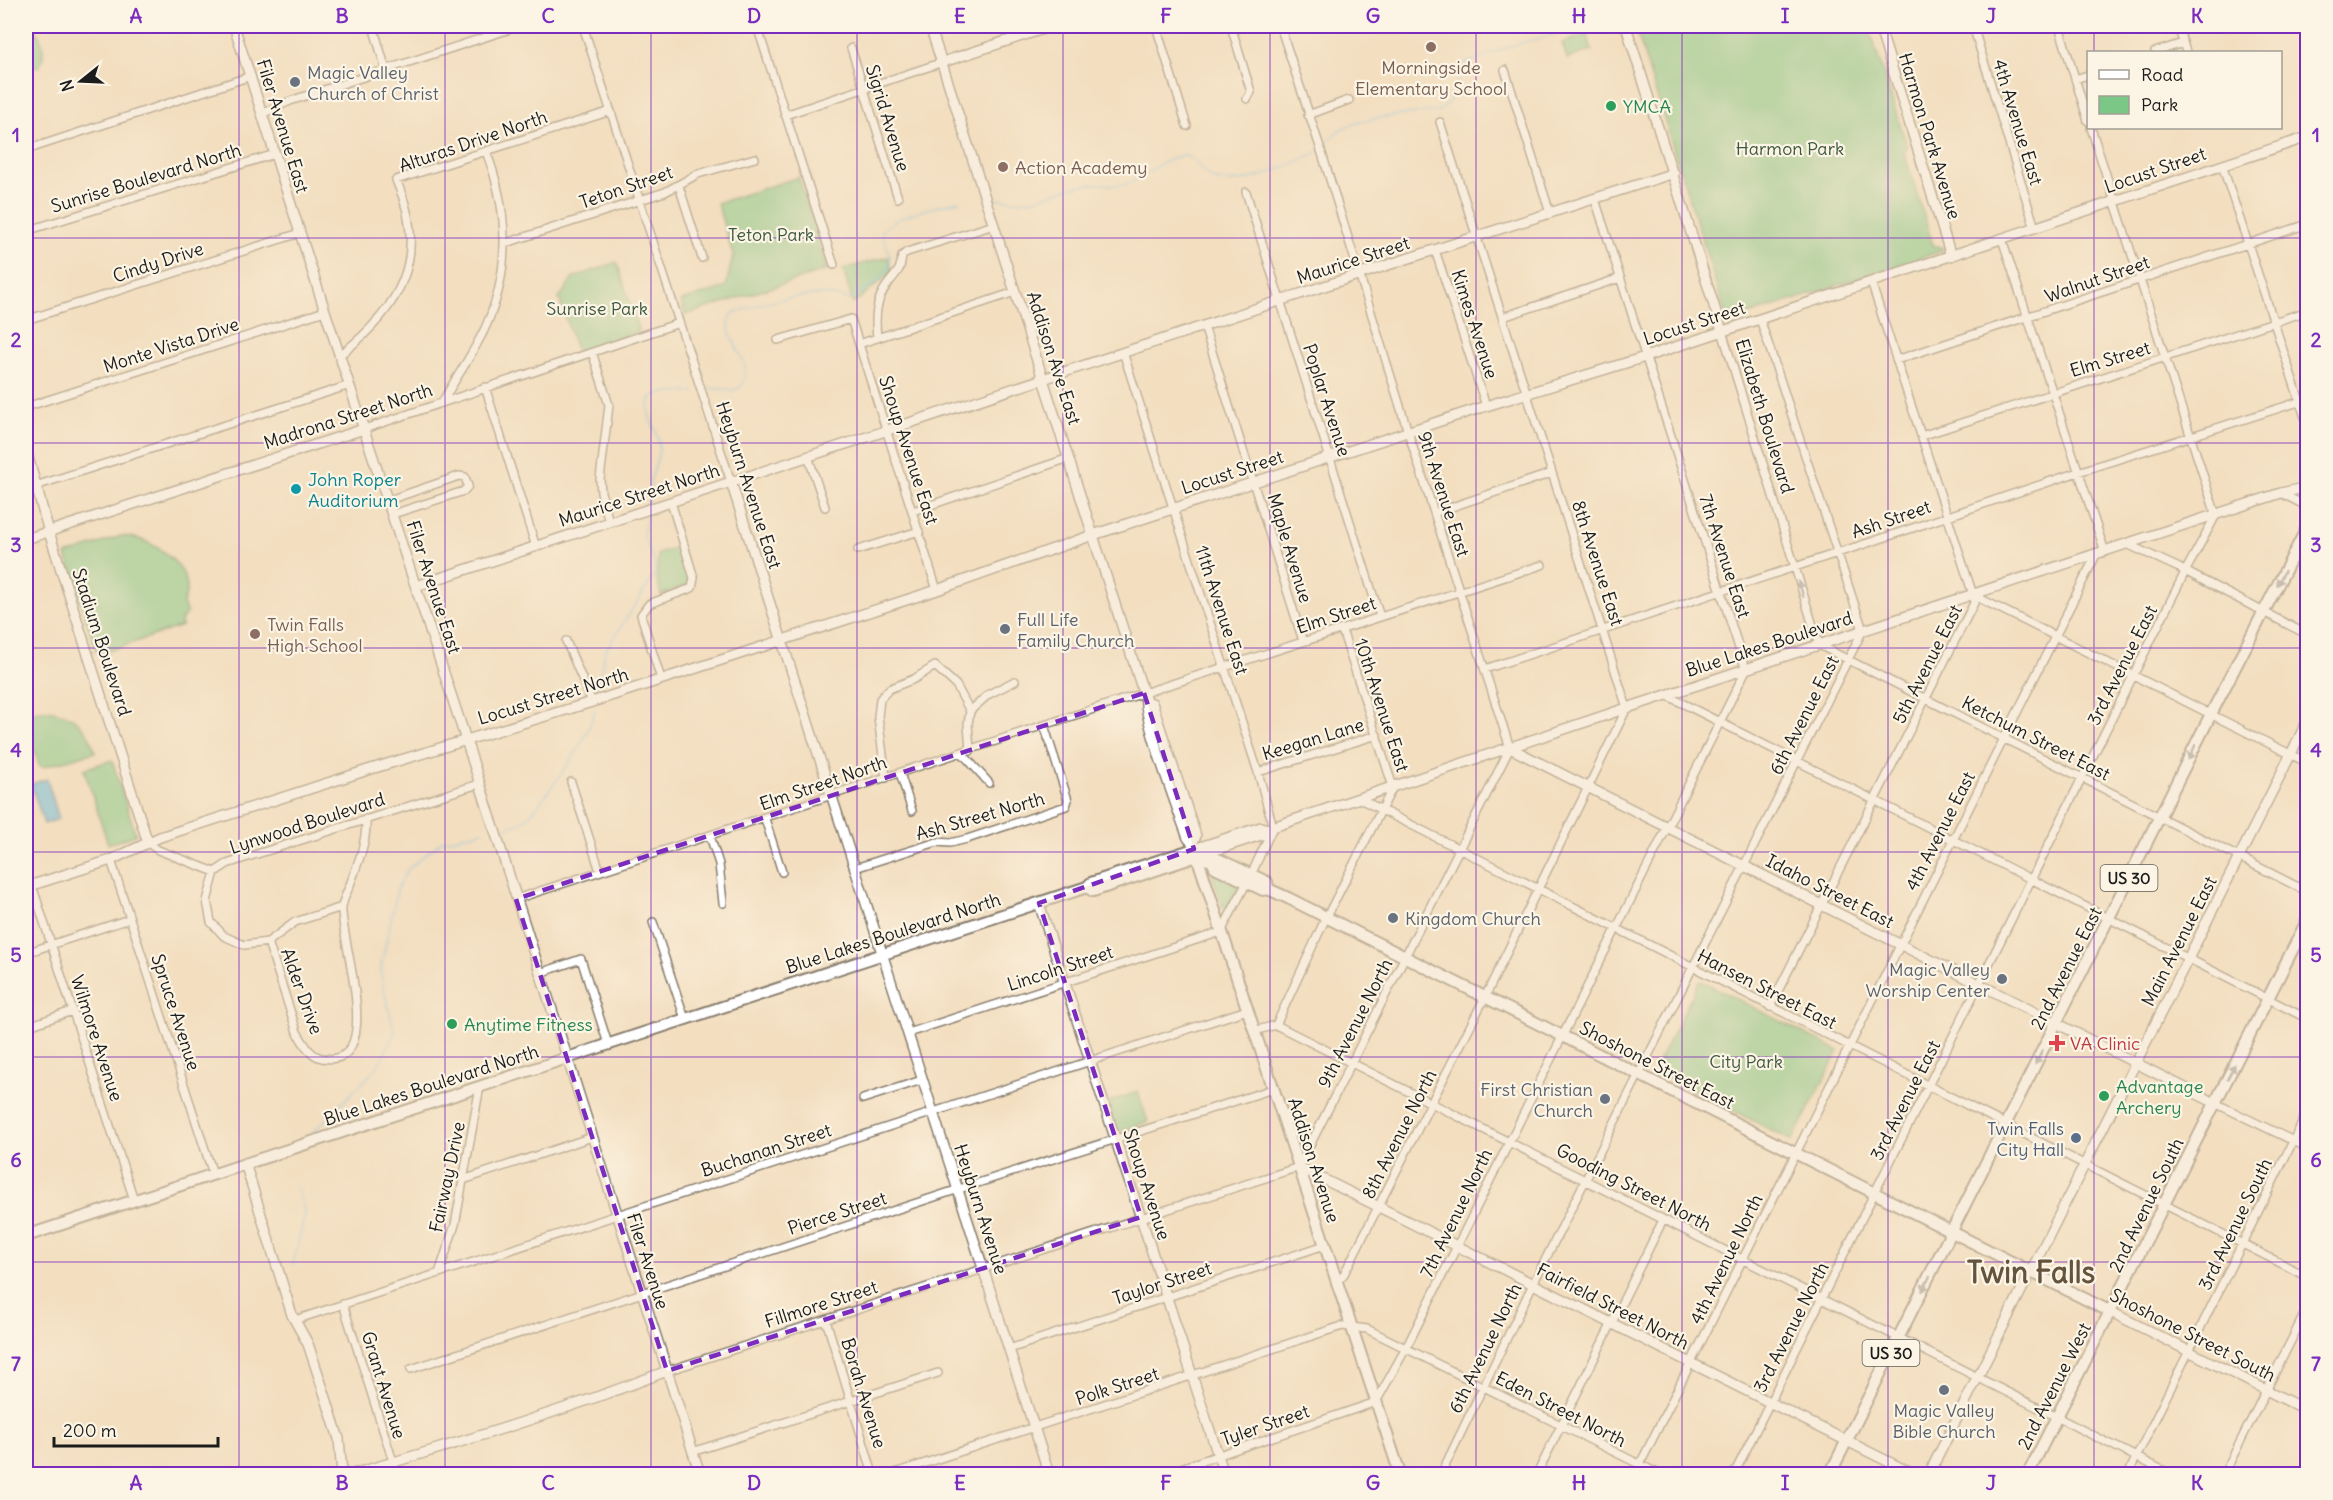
<svg xmlns="http://www.w3.org/2000/svg" width="2333" height="1500" font-family="Delius,sans-serif">
<style>
.green{fill:#7bc886;stroke:#4c7251;stroke-width:1.5}
.water{fill:#66bae2;stroke:#416b7f;stroke-width:1.5}
.lines{fill:none;stroke-linecap:round;stroke-linejoin:round}
.stream{stroke:#66bae2;stroke-width:1.5}
.street-casing{stroke:#887d6e;stroke-width:10}
.secondary-casing{stroke:#887d6e;stroke-width:12}
.primary-casing{stroke:#887d6e;stroke-width:14}
.street{stroke:#fff;stroke-width:7}
.secondary{stroke:#fff;stroke-width:9}
.primary{stroke:#fff;stroke-width:10}
.oneway{fill:#999}
.marked{fill:none;stroke:#7b2cbf;stroke-width:4.5;stroke-dasharray:12 8;stroke-linejoin:round}
.grid{fill:none;stroke:#7b2cbf;stroke-width:1.5;stroke-opacity:0.55}
.education-dot{fill:#8d6e63;stroke:#fcf5e5;stroke-width:2}
.worship-dot{fill:#6b7280;stroke:#fcf5e5;stroke-width:2}
.leisure-dot{fill:#2e9e5b;stroke:#fcf5e5;stroke-width:2}
.culture-dot{fill:#0f9aa8;stroke:#fcf5e5;stroke-width:2}
.health-dot{fill:#e0444e;stroke:#fcf5e5;stroke-width:2}
.service-dot{fill:#5c6f8a;stroke:#fcf5e5;stroke-width:2}
.labels{text-anchor:middle;dominant-baseline:central;stroke-width:4.5;stroke-linejoin:round;paint-order:stroke}
.shield{fill:#fcf5e5;stroke:#5f5d58;stroke-width:1.5}
.shield-label{font-size:16px;font-weight:bold;fill:#1c1c1c}
.education-label{font-size:18px;fill:#785e54;stroke:#fcf5e5;text-anchor:start}
.worship-label{font-size:18px;fill:#5b616d;stroke:#fcf5e5;text-anchor:start}
.leisure-label{font-size:18px;fill:#27864d;stroke:#fcf5e5;text-anchor:start}
.street-label{font-size:18px;fill:#1c1c1c;stroke:#fcf5e5}
.park-label{font-size:18px;fill:#3d5841;stroke:#fcf5e5}
.culture-label{font-size:18px;fill:#0d838f;stroke:#fcf5e5;text-anchor:start}
.health-label{font-size:18px;fill:#be3a42;stroke:#fcf5e5;text-anchor:start}
.service-label{font-size:18px;fill:#4e5e75;stroke:#fcf5e5;text-anchor:end}
.town-label{font-size:30px;font-weight:bold;fill:#64533d;stroke:#fcf5e5}
.neatline{fill:none;stroke:#7b2cbf;stroke-width:2}
.grid-label{font-size:20px;text-anchor:middle;font-weight:bold;fill:#7b2cbf}
</style>
<rect width="100%" height="100%" fill="#fcf5e5"/>
<filter id="ink" filterUnits="userSpaceOnUse"><feTurbulence type="fractalNoise" baseFrequency=".0167" numOctaves="2"/><feDisplacementMap in="SourceGraphic" scale="12" xChannelSelector="R" yChannelSelector="G"/><feConvolveMatrix kernelMatrix="1 2 1 2 8 2 1 2 1" color-interpolation-filters="sRGB"/></filter>
<filter id="wash" filterUnits="userSpaceOnUse"><feTurbulence type="fractalNoise" baseFrequency=".008" numOctaves="4" result="noise"/><feDisplacementMap in="SourceGraphic" scale="24" xChannelSelector="R" yChannelSelector="G"/><feGaussianBlur stdDeviation="1.35" result="paint"/><feColorMatrix in="noise" values="0 0 0 0 0 0 0 0 0 0 0 0 0 0 0 0 0 1.4 0 .05"/><feComposite in="paint" operator="in"/></filter>
<g filter="url(#wash)">
<rect width="100%" height="100%" fill="#f3dec0"/>
<path class="green" d="M26,26c15,0 23,31 12,41h-8l-4,-2z
M1635,26h233l39,120 -3,6 29,93 10,3 -1,3 -212,70 -3,-2z
M1587,34l5,16 -25,9 -5,-16z
M799,177l28,93 -142,45 -4,-14 45,-14 7,-32 -16,-52z
M888,257l4,15 -39,32 -10,-35z
M617,262l22,70 -62,21 -18,-55 14,-20z
M121,536c26,0 62,23 66,50 1,5 -3,12 -4,17l4,10 -6,7 1,6 -82,28 -4,-3 -30,-96z
M679,546l12,38 -30,11 -4,-16 1,-25z
M48,710c25,3 41,18 47,42l-52,15 -4,-2 -13,-41v-11z
M112,760l24,75 -28,9 -24,-75z
M1215,871l23,11 1,4 -10,21 -3,2 -3,-2 -11,-32z
M1700,980l139,71 -47,90 -138,-71z
M1138,1092l10,30 -31,10 -9,-30z"/>
<path class="water" d="M47,779l12,40 -15,5 -13,-40z"/>
<g class="lines">
<path class="stream" d="M1325,145c4,-4 9,-10 13,-14 22,-14 74,-17 100,-20 16,-8 20,-28 22,-45l45,-18 77,-22
M994,200c11,-3 20,2 31,1 23,-4 44,-16 67,-17 10,-1 21,3 31,1 21,-5 36,-25 58,-29 14,-2 20,18 32,23 30,11 77,-15 105,-27
M706,388l28,2 7,-3c3,-8 6,-16 3,-24 -5,-17 -23,-31 -11,-50 30,-10 85,-26 116,-13 13,-7 44,-26 41,-42 -1,-10 -7,-15 -8,-27 19,-19 52,-23 77,-30
M649,503c0,-6 0,-13 1,-19 3,-16 12,-30 8,-46 -4,-18 -14,-19 -7,-41l10,-4 33,-1
M596,693l9,-42 51,-78 -2,-12 -11,-26 4,-19
M501,829c9,-2 15,-3 22,-8 9,-6 15,-17 22,-25 20,-27 41,-53 50,-86
M312,1133l64,-64 19,-36 -13,-51 -1,-16 17,-79 10,-18 34,-28 41,-10
M293,1265l12,-52 -8,-25"/>
</g>
</g>
<g filter="url(#ink)">
<g class="lines">
<g class="street-casing">
<path id="street" d="M373,26l13,44
M583,26l148,456
M757,26l77,239
M1020,26l3,9
M1156,26l31,100
M1231,26l20,66 -4,7
M1973,26l62,202
M2059,26l29,95
M2178,26l8,26
M851,48l47,150
M2155,52l28,-9
M1505,70l45,143
M2075,79l13,-4
M264,113l26,-12 229,-75
M785,115l155,-52
M1308,115l41,-15
M26,150l225,-74
M2222,165l86,261
M679,186l23,72
M1246,192l134,425
M26,231l249,-77
M2002,239l103,313
M506,243l159,-51 33,-18 57,-16
M1435,250l51,156
M1503,317l117,-39
M26,320l274,-87
M1204,326l99,315
M1722,331l97,314 489,247
M877,338c-2,-20 -2,-38 11,-54 10,-14 12,-11 14,-28l5,-4 87,-27
M778,340l73,-21 86,271
M859,344l156,-52
M592,352l17,53 -9,74 1,13 8,30
M1123,352l135,420 15,55 -22,48
M340,355c61,-47 90,-100 56,-175l215,-69
M1896,360l412,-136
M485,387l51,160
M442,403c14,-26 32,-50 44,-77 26,-57 22,-118 0,-175
M26,407l299,-96
M364,429l315,-106
M1921,436l387,-125
M808,456l17,51
M26,489l324,-104
M2281,493l27,14
M389,500l70,-24 6,1 3,9 -4,5 -71,23
M913,511l156,-53
M1434,513l118,-40
M2127,544l52,24 129,67
M858,550l61,-19
M1973,595l335,168
M566,641l26,61
M1485,669l407,-134 186,-63 230,-73
M661,679l-20,-64 8,-11 43,-16 2,-10 -23,-76
M1666,695l642,324
M970,711l19,-17 26,-13
M962,753l27,30
M1258,772l119,-37
M900,773l12,38
M886,778l-8,-61 2,-18 9,-10 25,-10 21,-13 21,19 14,26 -2,13 2,27
M571,782l29,89
M1358,798l950,479
M765,819l17,53
M710,836l9,28 4,39
M148,843l10,7 57,22
M111,860l102,314
M855,868l82,-26 13,1 17,-4 99,-33 2,-6 -24,-75
M215,872l12,-8 30,-10 222,-70
M215,872l-8,29 4,21 13,14 20,9 24,-3 27,-20 47,-15
M32,885l102,315
M516,899l528,-174 498,-160
M653,922l32,97
M268,942l29,90c6,10 13,24 25,26 66,12 17,-121 20,-151 1,-7 5,-15 8,-22 8,-23 17,-42 16,-66
M26,953l103,-34
M540,973l41,-14 27,85
M1770,1007l205,-406 -104,-319
M1276,1025l894,449
M26,1027l46,-16
M1254,1031l22,-6 46,-99 71,-139 -51,-157
M908,1033l313,-101 26,-50
M863,1099l59,-19
M2215,1103l93,45
M463,1180l129,-43
M439,1273l16,-48 25,-139
M1337,1282l7,-8 141,-277 142,-289 -187,-586
M343,1304l54,170
M295,1320l952,-310
M826,1320l47,154
M1009,1349l316,-104
M411,1369l548,-180 314,-100
M667,1371l632,-204 211,-419 -102,-316 -88,-285 -40,-121
M692,1452l246,-79
M892,1474l450,-148 25,3 292,145
M1163,1474l213,-72 30,-54 340,-678 -151,-471
M1441,1474l92,-190 330,-654 -103,-311
M1537,1474l126,-254
M1635,1474l461,-919
M1734,1474l451,-902 31,-57 -125,-387
M2128,1474l180,-363
M2224,1474l84,-167"/>
</g>
<g class="secondary-casing">
<path id="secondary" d="M234,26l91,285 141,429 234,734
M930,26l216,675c-4,12 35,118 42,137l4,5 5,13 67,-22 4,-5 5,-2 354,-119 654,-215 27,-6
M1626,26l96,305
M1879,26l72,230
M940,63l112,-37
M26,450l23,82 99,311
M731,482l318,992
M26,539l338,-110
M416,586l981,-324 277,-89
M1146,701l6,2 44,133 -4,7
M1510,748l705,355
M1194,849l67,-22 7,2
M26,887l85,-27 49,-23 211,-68 221,-67 345,-112 153,-54 396,-130 159,-49 663,-220
M1039,903l185,571
M245,1163l47,152 16,29 17,51 14,44 3,35
M1299,1167l614,307
M2111,1312l197,99
M353,1474c106,-31 211,-63 314,-103
M1929,1474l379,-754"/>
</g>
<g class="primary-casing">
<path id="primary" d="M1197,856l203,618
M1208,860l10,-1 49,23 1,7
M1212,861l3,6 48,23 5,-1 20,9 823,414
M1087,887l6,4 104,-35
M26,1236l1061,-349 4,-4 103,-34
M1830,1474l381,-760 97,-188
M2028,1474l280,-555"/>
</g>
<use href="#street" class="street"/>
<use href="#secondary" class="secondary"/>
<use href="#primary" class="primary"/>
</g>
<defs><path id="oneway-solid" d="M-6-.8H1V-3.2L6.5 0L1 3.2V.8H-6Z" transform="scale(1.5)"/></defs>
<g class="oneway">
<use href="#oneway-solid" transform="translate(2281 578) rotate(117)"/>
<use href="#oneway-solid" transform="translate(1801 589) rotate(-107)"/>
<use href="#oneway-solid" transform="translate(2192 752) rotate(117)"/>
<use href="#oneway-solid" transform="translate(2039 1057) rotate(117)"/>
<use href="#oneway-solid" transform="translate(2231 1072) rotate(-63)"/>
<use href="#oneway-solid" transform="translate(1926 1284) rotate(117)"/>
</g>
</g>
<path d="M0 0H2333V1500H0ZM1144,693l50,156 -155,54 102,314 -474,154 -151,-472z" fill="#f3dec0" fill-opacity=".55" fill-rule="evenodd"/>
<path class="marked" d="M1144,693l50,156 -155,54 102,314 -474,154 -151,-472z"/>
<path class="grid" d="M239,26v1448M445,26v1448M651,26v1448M857,26v1448M1063,26v1448M1270,26v1448M1476,26v1448M1682,26v1448M1888,26v1448M2094,26v26M2094,128v1346M26,238h2282M26,443h2282M26,648h2282M26,852h2282M26,1057h2282M26,1262h2282"/>
<g class="education-dot">
<circle cx="1431" cy="47" r="6"/>
<circle cx="1003" cy="167" r="6"/>
<circle cx="255" cy="634" r="6"/>
</g>
<g class="worship-dot">
<circle cx="295" cy="82" r="6"/>
<circle cx="1005" cy="629" r="6"/>
<circle cx="1393" cy="918" r="6"/>
<circle cx="2002" cy="979" r="6"/>
<circle cx="1605" cy="1099" r="6"/>
<circle cx="1944" cy="1390" r="6"/>
</g>
<g class="leisure-dot">
<circle cx="1611" cy="106" r="6"/>
<circle cx="452" cy="1024" r="6"/>
<circle cx="2104" cy="1096" r="6"/>
</g>
<circle class="culture-dot" cx="296" cy="489" r="6"/>
<path class="health-dot" d="M2054 1034h6v6h6v6h-6v6h-6v-6h-6v-6h6z"/>
<circle class="service-dot" cx="2076" cy="1138" r="6"/>
<g class="labels">
<g class="shield">
<rect x="2100.5" y="865" width="57" height="26" rx="4.5"/>
<rect x="1862.5" y="1340" width="57" height="26" rx="4.5"/>
</g>
<g class="shield-label">
<text x="2129" y="878">US 30</text>
<text x="1891" y="1353">US 30</text>
</g>
<g class="education-label">
<text x="1431" y="67" text-anchor="middle">Morningside<tspan x="1431" dy="21">Elementary School</tspan></text>
<text x="1015" y="167">Action Academy</text>
<text x="267" y="624">Twin Falls<tspan x="267" dy="21">High School</tspan></text>
</g>
<g class="worship-label">
<text x="307" y="72">Magic Valley<tspan x="307" dy="21">Church of Christ</tspan></text>
<text x="1017" y="619">Full Life<tspan x="1017" dy="21">Family Church</tspan></text>
<text x="1405" y="918">Kingdom Church</text>
<text x="1990" y="969" text-anchor="end">Magic Valley<tspan x="1990" dy="21">Worship Center</tspan></text>
<text x="1593" y="1089" text-anchor="end">First Christian<tspan x="1593" dy="21">Church</tspan></text>
<text x="1944" y="1410" text-anchor="middle">Magic Valley<tspan x="1944" dy="21">Bible Church</tspan></text>
</g>
<g class="leisure-label">
<text x="1623" y="106">YMCA</text>
<text x="464" y="1024">Anytime Fitness</text>
<text x="2116" y="1086">Advantage<tspan x="2116" dy="21">Archery</tspan></text>
</g>
<g class="street-label">
<text transform="translate(888 118) rotate(73)">Sigrid Avenue</text>
<text transform="translate(2018 122) rotate(73)">4th Avenue East</text>
<text transform="translate(283 126) rotate(73)">Filer Avenue East</text>
<text transform="translate(1930 136) rotate(73)">Harmon Park Avenue</text>
<text transform="translate(473 141) rotate(-19)">Alturas Drive North</text>
<text transform="translate(2155 170) rotate(-19)">Locust Street</text>
<text transform="translate(146 178) rotate(-17)">Sunrise Boulevard North</text>
<text transform="translate(626 187) rotate(-19)">Teton Street</text>
<text transform="translate(1353 260) rotate(-18)">Maurice Street</text>
<text transform="translate(158 262) rotate(-18)">Cindy Drive</text>
<text transform="translate(2097 279) rotate(-19)">Walnut Street</text>
<text transform="translate(1694 323) rotate(-18)">Locust Street</text>
<text transform="translate(1475 324) rotate(72)">Kimes Avenue</text>
<text transform="translate(171 345) rotate(-18)">Monte Vista Drive</text>
<text transform="translate(1054 358) rotate(72)">Addison Ave East</text>
<text transform="translate(2110 359) rotate(-17)">Elm Street</text>
<text transform="translate(1327 400) rotate(72)">Poplar Avenue</text>
<text transform="translate(348 416) rotate(-18)">Madrona Street North</text>
<text transform="translate(1765 416) rotate(73)">Elizabeth Boulevard</text>
<text transform="translate(909 450) rotate(72)">Shoup Avenue East</text>
<text transform="translate(1232 472) rotate(-18)">Locust Street</text>
<text transform="translate(749 485) rotate(72)">Heyburn Avenue East</text>
<text transform="translate(1444 494) rotate(72)">9th Avenue East</text>
<text transform="translate(639 495) rotate(-18)">Maurice Street North</text>
<text transform="translate(1891 519) rotate(-19)">Ash Street</text>
<text transform="translate(1290 548) rotate(73)">Maple Avenue</text>
<text transform="translate(1725 556) rotate(72)">7th Avenue East</text>
<text transform="translate(1598 563) rotate(72)">8th Avenue East</text>
<text transform="translate(434 587) rotate(72)">Filer Avenue East</text>
<text transform="translate(1222 610) rotate(72)">11th Avenue East</text>
<text transform="translate(1336 615) rotate(-18)">Elm Street</text>
<text transform="translate(102 642) rotate(72)">Stadium Boulevard</text>
<text transform="translate(1769 644) rotate(-18)">Blue Lakes Boulevard</text>
<text transform="translate(1927 664) rotate(-63)">5th Avenue East</text>
<text transform="translate(2122 665) rotate(-63)">3rd Avenue East</text>
<text transform="translate(553 696) rotate(-17)">Locust Street North</text>
<text transform="translate(1382 705) rotate(72)">10th Avenue East</text>
<text transform="translate(1804 715) rotate(-63)">6th Avenue East</text>
<text transform="translate(2036 738) rotate(27)">Ketchum Street East</text>
<text transform="translate(1313 739) rotate(-17)">Keegan Lane</text>
<text transform="translate(823 783) rotate(-19)">Elm Street North</text>
<text transform="translate(980 816) rotate(-16)">Ash Street North</text>
<text transform="translate(307 823) rotate(-18)">Lynwood Boulevard</text>
<text transform="translate(1940 831) rotate(-63)">4th Avenue East</text>
<text transform="translate(1830 891) rotate(27)">Idaho Street East</text>
<text transform="translate(893 933) rotate(-18)">Blue Lakes Boulevard North</text>
<text transform="translate(2179 941) rotate(-63)">Main Avenue East</text>
<text transform="translate(1060 968) rotate(-18)">Lincoln Street</text>
<text transform="translate(2066 968) rotate(-63)">2nd Avenue East</text>
<text transform="translate(1767 989) rotate(27)">Hansen Street East</text>
<text transform="translate(302 991) rotate(70)">Alder Drive</text>
<text transform="translate(176 1012) rotate(72)">Spruce Avenue</text>
<text transform="translate(1355 1023) rotate(-63)">9th Avenue North</text>
<text transform="translate(97 1038) rotate(72)">Wilmore Avenue</text>
<text transform="translate(1657 1065) rotate(27)">Shoshone Street East</text>
<text transform="translate(431 1085) rotate(-18)">Blue Lakes Boulevard North</text>
<text transform="translate(1905 1100) rotate(-63)">3rd Avenue East</text>
<text transform="translate(1399 1134) rotate(-63)">8th Avenue North</text>
<text transform="translate(766 1150) rotate(-18)">Buchanan Street</text>
<text transform="translate(1314 1160) rotate(72)">Addison Avenue</text>
<text transform="translate(447 1177) rotate(-78)">Fairway Drive</text>
<text transform="translate(1147 1184) rotate(72)">Shoup Avenue</text>
<text transform="translate(1634 1187) rotate(27)">Gooding Street North</text>
<text transform="translate(2146 1205) rotate(-64)">2nd Avenue South</text>
<text transform="translate(981 1209) rotate(72)">Heyburn Avenue</text>
<text transform="translate(837 1213) rotate(-18)">Pierce Street</text>
<text transform="translate(1456 1213) rotate(-64)">7th Avenue North</text>
<text transform="translate(2235 1224) rotate(-64)">3rd Avenue South</text>
<text transform="translate(1726 1259) rotate(-64)">4th Avenue North</text>
<text transform="translate(648 1261) rotate(72)">Filer Avenue</text>
<text transform="translate(1162 1283) rotate(-18)">Taylor Street</text>
<text transform="translate(821 1304) rotate(-18)">Fillmore Street</text>
<text transform="translate(1613 1306) rotate(27)">Fairfield Street North</text>
<text transform="translate(1791 1327) rotate(-63)">3rd Avenue North</text>
<text transform="translate(2193 1335) rotate(27)">Shoshone Street South</text>
<text transform="translate(1485 1348) rotate(-64)">6th Avenue North</text>
<text transform="translate(384 1385) rotate(73)">Grant Avenue</text>
<text transform="translate(1117 1386) rotate(-18)">Polk Street</text>
<text transform="translate(2054 1386) rotate(-63)">2nd Avenue West</text>
<text transform="translate(864 1393) rotate(73)">Borah Avenue</text>
<text transform="translate(1561 1409) rotate(27)">Eden Street North</text>
<text transform="translate(1265 1425) rotate(-19)">Tyler Street</text>
</g>
<g class="park-label">
<text x="1790" y="148">Harmon Park</text>
<text x="771" y="234">Teton Park</text>
<text x="597" y="308">Sunrise Park</text>
<text x="1746" y="1061">City Park</text>
</g>
<g class="culture-label">
<text x="308" y="479">John Roper<tspan x="308" dy="21">Auditorium</tspan></text>
</g>
<g class="health-label">
<text x="2070" y="1043">VA Clinic</text>
</g>
<g class="service-label">
<text x="2064" y="1128">Twin Falls<tspan x="2064" dy="21">City Hall</tspan></text>
</g>
<g class="town-label">
<text x="2031" y="1272">Twin Falls</text>
</g>
</g>
<rect width="2333" height="1500" fill="none" stroke="#fcf5e5" stroke-width="66"/>
<rect x="2087" y="51" width="195" height="78" fill="#fcf5e5" stroke="#a29e95" stroke-width="1.5"/>
<rect x="2099" y="70" width="30" height="9" fill="#ffffff" stroke="#a29e95" stroke-width="1.5"/>
<text x="2141" y="81" font-size="18" fill="#1c1c1c">Road</text>
<rect x="2099" y="96" width="30" height="18" fill="#7bc886" stroke="#a29e95" stroke-width="1.5"/>
<text x="2141" y="111" font-size="18" fill="#1c1c1c">Park</text>
<g transform="translate(81 81) rotate(252)" stroke="#fcf5e5" stroke-width="4.5" paint-order="stroke">
<path d="M0-4.5L10 22L0 15L-10 22Z" fill="#1c1c1c"/>
<text y="-9" font-size="16" font-weight="bold" text-anchor="middle" fill="#1c1c1c">N</text>
</g>
<path d="M54 1437v9h164v-9" fill="none" stroke="#1c1c1c" stroke-width="3"/>
<text x="63" y="1437" font-size="18" fill="#1c1c1c" stroke="#fcf5e5" stroke-width="4.5" paint-order="stroke">200 m</text>
<rect x="33" y="33" width="2267" height="1434" class="neatline"/>
<g class="grid-label">
<text x="136" y="23">A</text>
<text x="342" y="23">B</text>
<text x="548" y="23">C</text>
<text x="754" y="23">D</text>
<text x="960" y="23">E</text>
<text x="1166" y="23">F</text>
<text x="1373" y="23">G</text>
<text x="1579" y="23">H</text>
<text x="1785" y="23">I</text>
<text x="1991" y="23">J</text>
<text x="2197" y="23">K</text>
<text x="16" y="142">1</text>
<text x="2316" y="142">1</text>
<text x="16" y="347">2</text>
<text x="2316" y="347">2</text>
<text x="16" y="552">3</text>
<text x="2316" y="552">3</text>
<text x="16" y="757">4</text>
<text x="2316" y="757">4</text>
<text x="16" y="962">5</text>
<text x="2316" y="962">5</text>
<text x="16" y="1167">6</text>
<text x="2316" y="1167">6</text>
<text x="16" y="1371">7</text>
<text x="2316" y="1371">7</text>
<text x="136" y="1490">A</text>
<text x="342" y="1490">B</text>
<text x="548" y="1490">C</text>
<text x="754" y="1490">D</text>
<text x="960" y="1490">E</text>
<text x="1166" y="1490">F</text>
<text x="1373" y="1490">G</text>
<text x="1579" y="1490">H</text>
<text x="1785" y="1490">I</text>
<text x="1991" y="1490">J</text>
<text x="2197" y="1490">K</text>
</g>
</svg>
